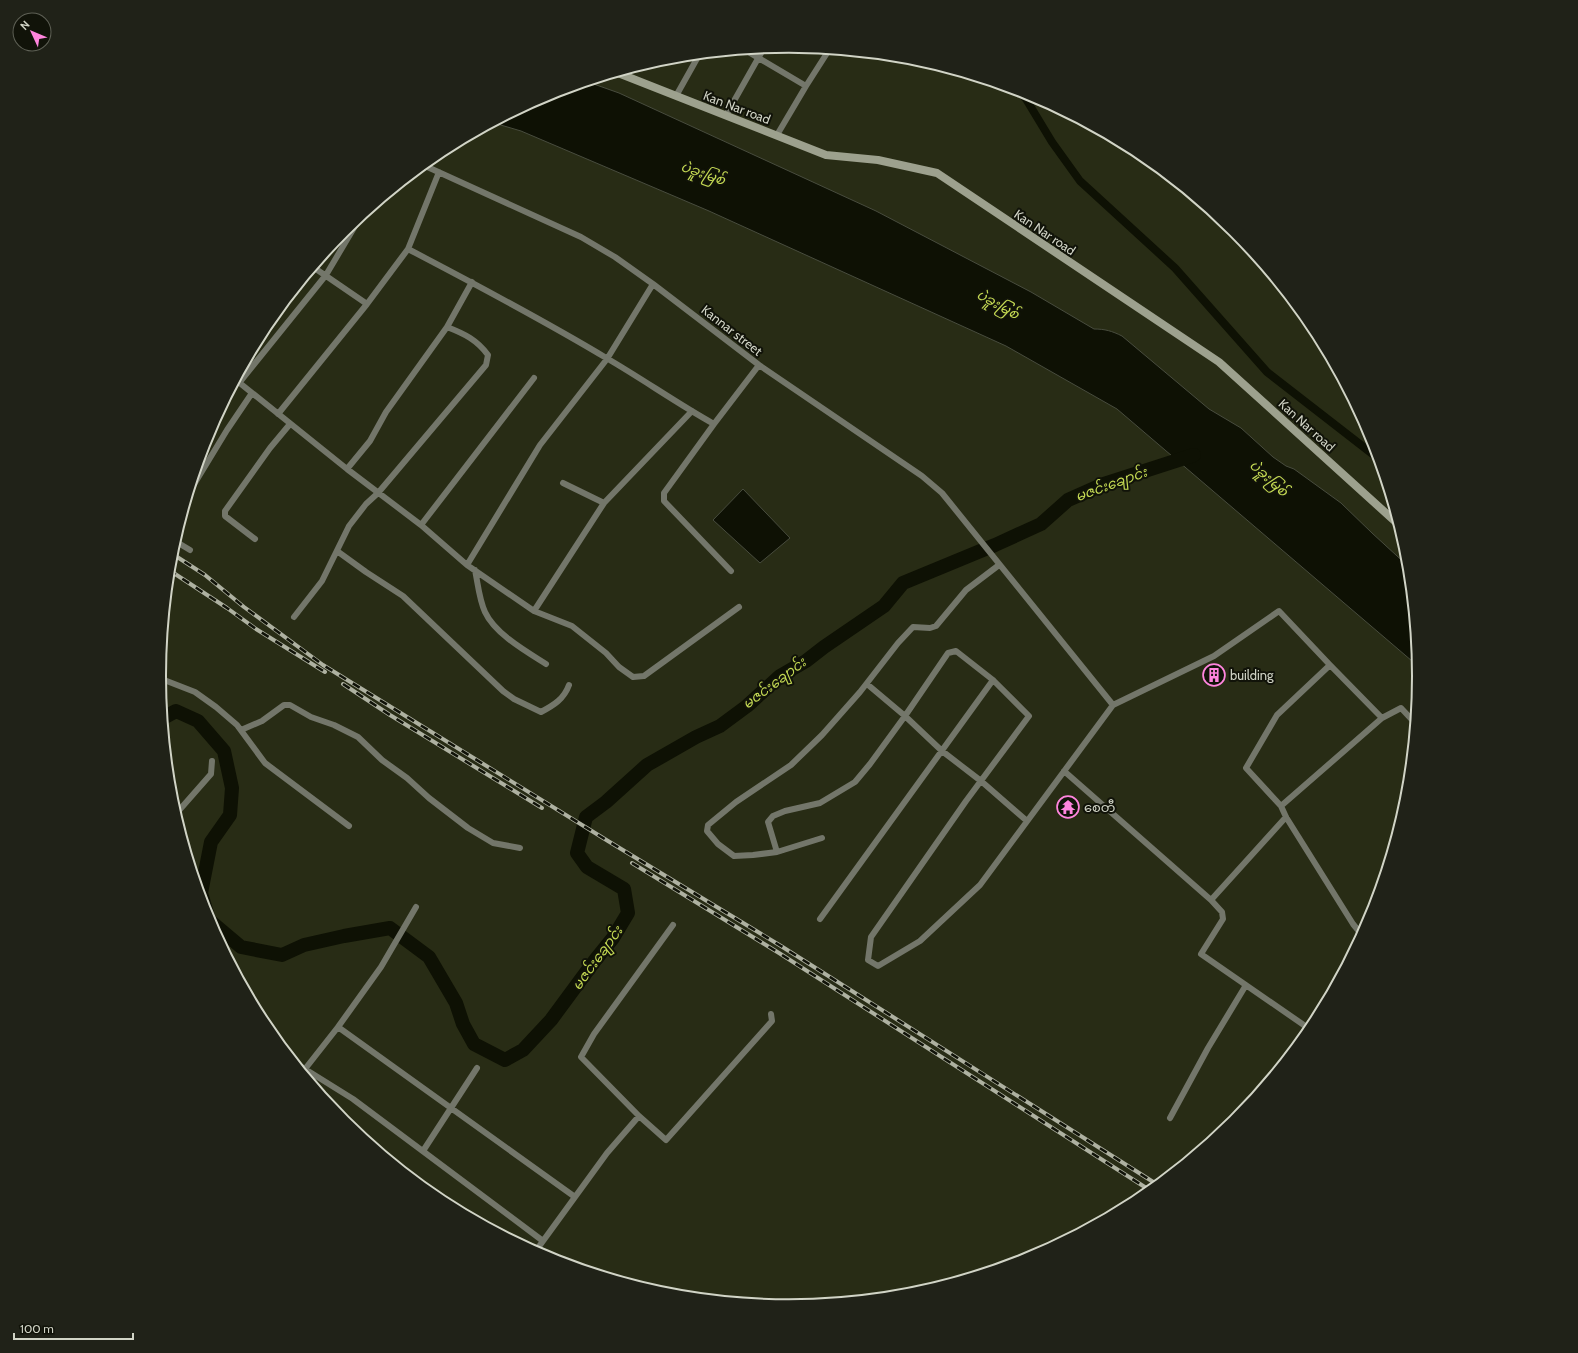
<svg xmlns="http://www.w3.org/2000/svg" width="1578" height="1353" font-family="Cabin,'Noto Sans Myanmar',sans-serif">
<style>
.water{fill:#0e1104;stroke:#484c3e}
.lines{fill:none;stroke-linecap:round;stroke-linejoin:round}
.canal{stroke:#0e1104;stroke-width:8}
.river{stroke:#0e1104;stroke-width:14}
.street{stroke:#73766a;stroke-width:6}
.secondary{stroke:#9da18e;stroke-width:8}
.rail-casing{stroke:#aeb1a1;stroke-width:4}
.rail{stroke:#111309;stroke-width:2.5;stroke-dasharray:8;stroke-linecap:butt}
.labels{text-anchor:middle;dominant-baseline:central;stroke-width:4;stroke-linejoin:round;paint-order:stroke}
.street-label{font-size:13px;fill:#d1d4c6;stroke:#111309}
.poi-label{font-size:13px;fill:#d1d4c6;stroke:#111309;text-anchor:start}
.water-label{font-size:14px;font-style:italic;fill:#c4d953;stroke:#111309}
.rim{fill:none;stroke:#d1d4c6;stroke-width:2}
</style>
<rect width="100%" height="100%" fill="#282c15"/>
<path class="water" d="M588,82l31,11 257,118 155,81 63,37c11,0 18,2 28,7l87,73 32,19 32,29 13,9 8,3 47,34 31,30 37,34 10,100 -302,-258 -111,-63 -297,-135 -188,-80 -27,-8 54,-29z
M743,489l47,49 -30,25 -47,-43z"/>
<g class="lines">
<path class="canal" d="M1018,90l8,9 26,43 28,39 95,87 92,104 112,87"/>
<path class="river" d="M163,718l13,-7 22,10 26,30 8,37 -2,27 -19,27 -10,51 8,27 32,27 41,8 22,-10 40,-9 46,-8 39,29 27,46 7,21 11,20 31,16 18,-10 28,-30 45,-61 17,-21 15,-25 -4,-24 -37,-22 -10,-14 9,-36 20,-15 41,-37 49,-28 24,-11 27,-20 33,-30 26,-15 18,-14 60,-41 19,-23 92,-38 46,-21 27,-24 36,-16 90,-29"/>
<path class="street" d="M745,50l61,36
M676,96l23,-41
M726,115l38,-67
M777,135l29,-49 23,-36
M423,165l158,72 34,20 38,27 106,81 163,111 20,17 171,212 -133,180 -60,56 -42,25 -10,-6 3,-23 95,-136 63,-85 -36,-36 -37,-29 -8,2 -43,63 -35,48 -15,18 -35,21 -35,8 -12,5 -5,6 9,30
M408,249c67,35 135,71 200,110 36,21 70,45 106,65l45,-59
M313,267l54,37
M447,327l25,-45
M236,380l111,89 74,56 46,40 67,46 38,15 34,27 13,14 14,10 11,-1 95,-69
M239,383l87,-108 35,-59
M278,414l89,-110 41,-55 31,-77
M714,424l-50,69v8l67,70
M563,483l41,20
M190,491l37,-61 25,-37
M421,525l113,-147
M255,539l-30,-23v-5l45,-63 20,-24
M175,541l15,9
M337,551l29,21 37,24 100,95 11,8 27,13c13,-7 23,-13 28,-27
M467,565l73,-120 67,-86 46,-75
M475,570c3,14 4,29 10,42 10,22 42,40 61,52
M534,611l70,-108 88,-92
M294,617l28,-36 27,-55 17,-22 12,-11 108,-128 2,-10c-11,-15 -23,-21 -41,-28l-61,85 -16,29 -23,28
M1330,665l-53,50 -31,53 35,38 5,11 67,107 9,11
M159,678l36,14 21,15 21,18 28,38 84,63
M867,684l38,32 37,35 39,30 46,40
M1113,705l101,-49 65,-45 51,54 52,53
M241,730l21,-9 22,-16h6l21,12 23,8 24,12 24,23 25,18 22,20 39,30 25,15 27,5
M1064,771l147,129 75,-83
M1281,806l101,-88 19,-10 14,15
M175,815l36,-41 1,-13
M822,838l-45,14 -24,3 -19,1 -16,-12 -11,-13 1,-6 28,-23 55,-37 31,-30 38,-43 38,-49 15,-16 17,1 6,-2 30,-36 33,-25
M1211,900l11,12 1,7 -22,35 110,76
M820,919l173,-239
M673,925l-79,109 -13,23 58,59 27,24 106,-119 -1,-7
M338,1027l237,170
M292,1061l61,38 190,142
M305,1069l33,-42 43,-60 35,-60
M1170,1118l38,-70 38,-63
M423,1151l54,-83
M535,1252l72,-99 32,-37"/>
<path class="secondary" d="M618,73l208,82 52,5 59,13 282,189 179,162"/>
<g class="rail-casing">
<path id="rail" d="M171,553l34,22 39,32 79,58 285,176 173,105 377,239
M169,570l58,38 29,21 69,43
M343,684l47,31 152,93
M632,863l147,90 372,238"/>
</g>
<use href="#rail" class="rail"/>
</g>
<defs>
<g id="building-ring" transform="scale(1.15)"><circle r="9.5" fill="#111309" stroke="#ff85de" stroke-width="1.5"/><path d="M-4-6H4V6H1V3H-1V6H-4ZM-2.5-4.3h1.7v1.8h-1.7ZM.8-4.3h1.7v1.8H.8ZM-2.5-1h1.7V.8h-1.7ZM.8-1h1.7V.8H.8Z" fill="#ff85de"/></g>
<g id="temple-ring" transform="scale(1.15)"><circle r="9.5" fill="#111309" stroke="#ff85de" stroke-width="1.5"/><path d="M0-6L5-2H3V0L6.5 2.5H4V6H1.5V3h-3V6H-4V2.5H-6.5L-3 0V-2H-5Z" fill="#ff85de"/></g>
</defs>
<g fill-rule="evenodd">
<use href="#building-ring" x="1214" y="675"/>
<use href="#temple-ring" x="1068" y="807"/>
</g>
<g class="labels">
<g class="street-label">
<text transform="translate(737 107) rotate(21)">Kan Nar road</text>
<text transform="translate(1045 232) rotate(34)">Kan Nar road</text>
<text transform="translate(732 330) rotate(38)">Kannar street</text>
<text transform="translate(1307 425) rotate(42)">Kan Nar road</text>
</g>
<g class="poi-label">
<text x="1230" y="675">building</text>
<text x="1084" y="807">စေတီ</text>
</g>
<g class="water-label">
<text transform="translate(703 173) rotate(19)">ပဲခူးမြစ်</text>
<text transform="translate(998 304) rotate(29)">ပဲခူးမြစ်</text>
<text transform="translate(1269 478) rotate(42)">ပဲခူးမြစ်</text>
<text transform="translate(1111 484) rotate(-20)">မဇင်းချောင်း</text>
<text transform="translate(774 683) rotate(-37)">မဇင်းချောင်း</text>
<text transform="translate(597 958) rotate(-54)">မဇင်းချောင်း</text>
</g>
</g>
<path d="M0 0H1578V1353H0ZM166 676a623 623 0 1 1 1246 0a623 623 0 1 1-1246 0Z" fill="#202218" fill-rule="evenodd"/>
<path class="rim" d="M166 676a623 623 0 1 1 1246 0a623 623 0 1 1-1246 0Z"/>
<g transform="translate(32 32) rotate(314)"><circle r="19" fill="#111309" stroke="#5e6055"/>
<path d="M0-3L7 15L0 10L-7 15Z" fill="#ff85de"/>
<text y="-6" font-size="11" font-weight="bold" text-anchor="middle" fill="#d1d4c6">N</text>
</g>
<path d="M14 1333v6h119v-6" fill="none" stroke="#d1d4c6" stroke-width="2"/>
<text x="20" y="1333" font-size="12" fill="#d1d4c6" stroke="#111309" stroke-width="3" paint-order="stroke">100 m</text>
</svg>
